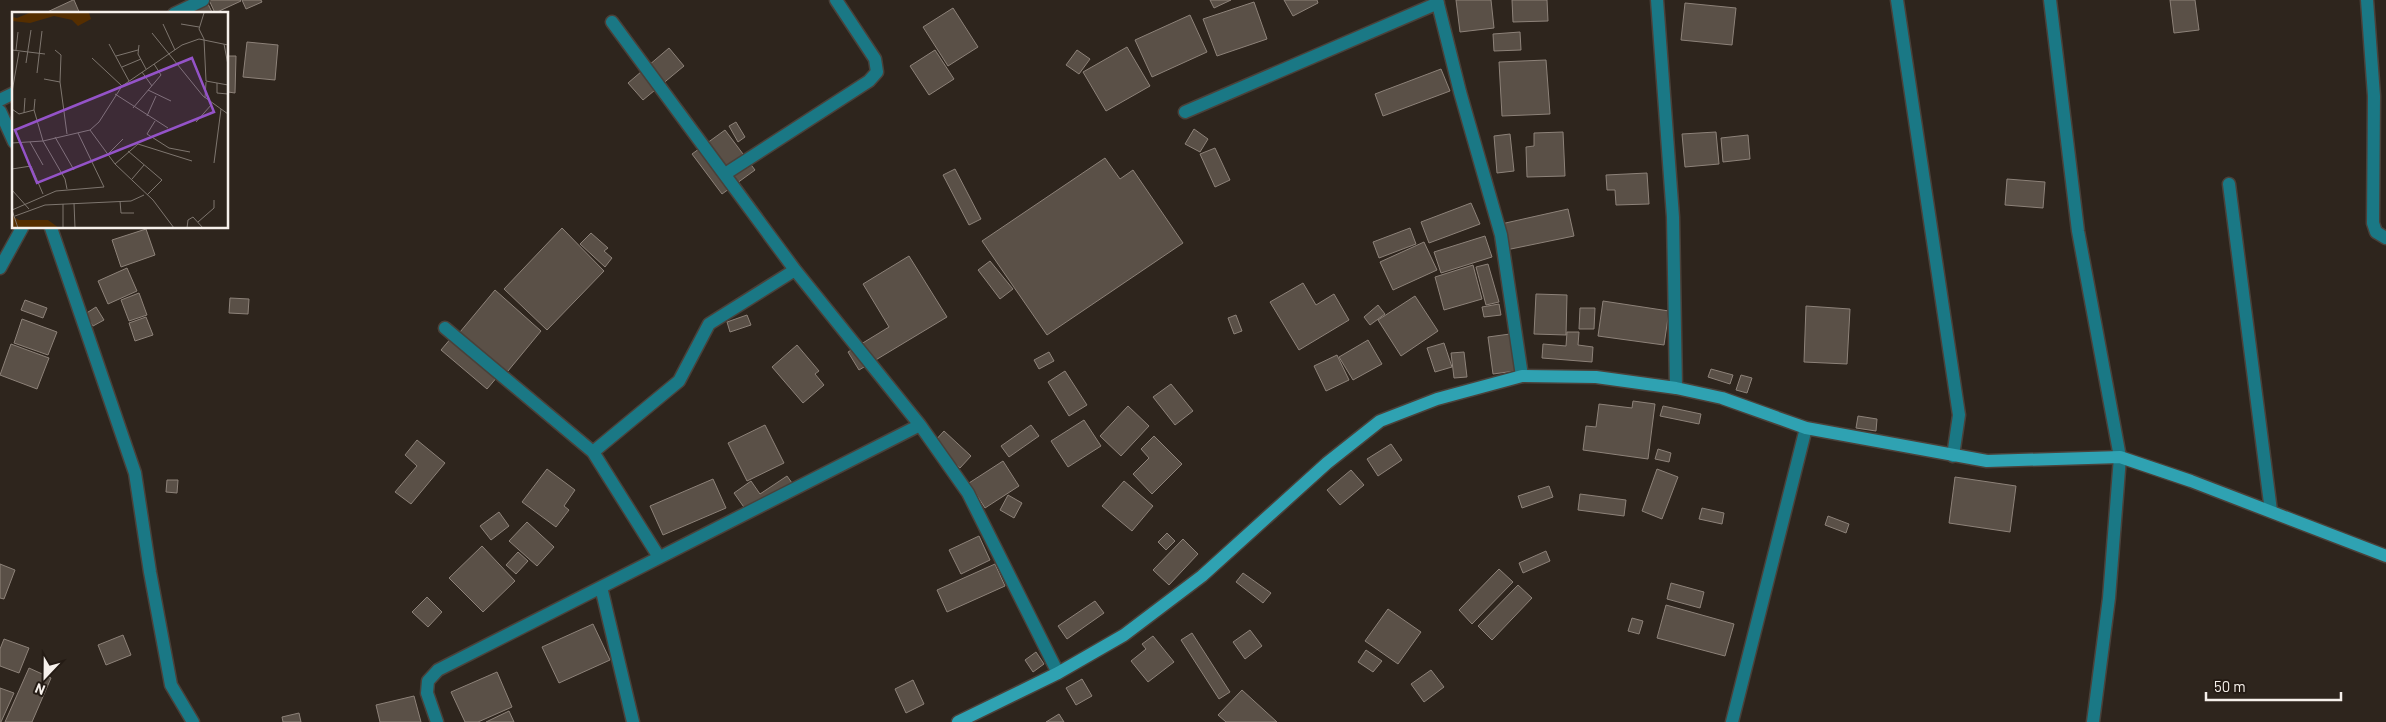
<svg xmlns="http://www.w3.org/2000/svg" width="2386" height="722" font-family="Barlow,sans-serif">
<style>
.building{fill:#5a5047;stroke:#8d8279}
.lines{fill:none;stroke-linecap:round;stroke-linejoin:round}
.street-casing{stroke:#4a413a;stroke-width:15}
.secondary-casing{stroke:#4a413a;stroke-width:15}
.street{stroke:#1a7885;stroke-width:12}
.secondary{stroke:#2fa2b2;stroke-width:12}
.inset-road{fill:none;stroke:#7e766f;stroke-width:1}
.view{fill:#9453c8;fill-opacity:0.15;stroke:#9453c8;stroke-width:2.5}
.inset-edge{fill:none;stroke:#f6f0eb;stroke-width:2.5}
</style>
<rect width="100%" height="100%" fill="#2e251d"/>
<path class="building" d="M74,0l6,14h-37l30,-14z
M206,0l7,14h-37z
M209,0h31l1,1 -26,12z
M242,0h19l1,2 -16,7z
M1210,0h21l-17,8z
M1284,0h33l1,3 -25,13z
M1456,0h35l3,28 -34,4z
M1512,0h35l1,21 -35,1z
M2170,0h25l4,30 -25,3z
M1254,2l13,37 -50,17 -14,-37z
M1685,3l51,5 -4,37 -51,-5z
M953,8l25,39 -30,19 -25,-39z
M1190,15l17,37 -55,25 -17,-37z
M1520,32l1,18 -27,1 -1,-17z
M247,42l31,3 -3,35 -32,-3z
M1127,47l23,39 -44,25 -23,-39z
M669,48l15,18 -41,34 -15,-17z
M935,50l19,29 -25,16 -19,-29z
M1077,50l13,9 -11,15 -13,-9z
M228,56h8l-1,37 -7,-1z
M1546,60l4,54 -48,2 -3,-54z
M1441,69l9,22 -67,25 -8,-22z
M736,122l9,15 -7,5 -9,-16z
M1194,129l14,10 -8,13 -15,-8z
M725,130l30,40 -33,24 -30,-40z
M1563,132l2,44 -38,1 -1,-30 8,-1v-13z
M1716,132l3,32 -34,3 -3,-33z
M1510,134l4,37 -17,2 -3,-37z
M1748,135l2,24 -27,3 -2,-24z
M1215,148l15,32 -15,7 -15,-33z
M1105,158l15,21 13,-9 50,73 -136,92 -65,-94z
M955,169l26,50 -12,6 -26,-50z
M1647,173l2,31 -33,1 -1,-15h-8l-1,-15z
M2007,179l38,3 -2,26 -38,-3z
M1471,203l9,21 -51,19 -8,-21z
M1568,209l6,27 -68,14 -5,-26z
M562,228l42,43 -57,59 -43,-41z
M1410,228l6,16 -37,14 -6,-16z
M146,229l9,26 -34,12 -9,-27z
M591,233l17,15 -4,3 8,7 -7,9 -25,-23z
M1485,236l7,21 -51,16 -7,-21z
M1424,242l13,28 -44,20 -13,-28z
M909,256l38,61 -88,53 -11,-18 41,-25 -26,-43z
M990,261l23,28 -13,10 -22,-29z
M1488,264l11,38 -13,3 -10,-38z
M1473,265l9,34 -38,11 -9,-33z
M127,268l10,23 -29,13 -10,-23z
M1303,283l13,22 18,-11 15,26 -50,30 -29,-48z
M495,290l46,41 -38,46 -48,-39z
M139,293l8,22 -18,6 -8,-21z
M1536,294l31,1 -1,40 -32,-1z
M1415,296l23,35 -37,25 -23,-36z
M230,298l19,1 -1,15 -19,-1z
M25,300l22,8 -4,10 -22,-8z
M1603,301l66,10 -5,34 -66,-9z
M1499,304l2,11 -17,2 -2,-10z
M1378,305l7,9 -15,11 -6,-8z
M1806,306l44,3 -3,55 -43,-2z
M96,307l8,13 -11,6 -8,-12z
M1580,308h15l-1,21h-15z
M747,315l4,10 -21,7 -3,-10z
M1236,315l6,16 -8,3 -6,-16z
M146,317l7,18 -18,6 -6,-18z
M22,319l35,13 -9,23 -34,-12z
M1567,332h12l-1,13 15,2 -1,15 -50,-4 1,-14 23,2z
M1510,334l5,37 -22,3 -5,-37z
M452,337l46,39 -11,13 -46,-39z
M1368,340l14,24 -29,16 -14,-23z
M1444,343l8,24 -17,5 -8,-24z
M11,344l38,14 -12,31 -37,-14z
M797,345l22,26 -4,3 9,11 -21,18 -31,-36z
M1049,352l5,9 -15,8 -5,-9z
M1464,352l3,25 -13,1 -3,-25z
M1337,355l12,25 -23,11 -12,-25z
M1711,369l22,6 -3,9 -22,-7z
M1065,371l22,34 -18,11 -21,-34z
M1741,375l11,3 -5,15 -11,-3z
M1171,384l22,27 -18,14 -22,-28z
M1633,401l22,3 -7,55 -65,-9 3,-24 10,1 3,-23 33,4z
M1128,406l21,20 -28,30 -21,-20z
M1663,406l38,8 -2,10 -39,-8z
M1858,416l19,3 -1,12 -20,-3z
M1084,420l17,26 -33,21 -17,-26z
M765,425l19,38 -37,18 -19,-38z
M1031,425l8,11 -30,21 -8,-11z
M944,431l27,25 -11,12 -27,-25z
M1154,436l28,28 -30,30 -19,-20 16,-16 -8,-9z
M417,440l28,23 -34,41 -16,-12 22,-26 -12,-11z
M1391,444l11,16 -24,16 -11,-17z
M1658,449l13,4 -2,9 -14,-3z
M1003,461l16,25 -34,22 -16,-25z
M547,469l28,21 -11,16 5,4 -13,17 -34,-25z
M1657,469l21,8 -16,42 -20,-8z
M1351,470l13,15 -24,20 -13,-15z
M787,476l5,7 -44,30 -14,-20 17,-12 9,13z
M1955,477l61,9 -6,46 -61,-9z
M713,479l13,29 -63,27 -13,-29z
M167,480h11l-1,13 -11,-1z
M1124,481l29,25 -21,25 -30,-25z
M1549,486l4,11 -31,11 -4,-12z
M1580,494l46,6 -2,16 -46,-6z
M1008,495l14,8 -8,15 -14,-8z
M1702,508l22,5 -2,11 -23,-5z
M499,512l10,14 -18,14 -11,-14z
M1828,516l21,8 -3,9 -21,-8z
M527,522l27,25 -17,19 -28,-25z
M1167,533l8,8 -9,9 -8,-8z
M979,536l11,24 -29,14 -12,-24z
M1183,539l15,15 -29,31 -16,-15z
M482,546l33,35 -32,31 -34,-34z
M1546,551l4,10 -27,12 -4,-10z
M518,552l10,9 -12,13 -10,-9z
M0,564l15,6 -11,29 -4,-1z
M995,564l10,22 -58,26 -10,-22z
M1499,569l14,13 -41,42 -13,-14z
M1243,573l28,20 -8,10 -27,-21z
M1671,583l33,9 -4,16 -33,-9z
M1518,585l14,13 -40,42 -14,-14z
M427,597l15,15 -14,15 -16,-15z
M1095,601l9,12 -37,26 -9,-13z
M1666,605l68,19 -9,32 -68,-18z
M1388,609l33,23 -23,32 -33,-23z
M1632,618l11,3 -4,13 -11,-3z
M593,624l17,36 -51,23 -17,-36z
M1250,630l12,16 -17,13 -12,-17z
M1192,633l38,59 -11,7 -38,-59z
M123,635l8,20 -25,10 -8,-20z
M1153,636l21,26 -26,20 -17,-21 15,-12 -4,-5z
M4,639l25,9 -10,25 -19,-7v-17z
M1366,650l16,11 -9,11 -15,-10z
M1036,652l8,12 -11,8 -8,-12z
M29,668l22,10 -19,44h-27z
M1431,670l13,17 -20,15 -13,-18z
M497,672l15,35 -34,15h-13l-14,-30z
M1082,679l10,17 -16,9 -10,-17z
M913,680l11,24 -18,9 -11,-24z
M0,688l14,5 -13,29h-1z
M1242,690l35,32h-51l-8,-7z
M414,696l7,26h-41l-4,-17z
M509,711l5,11h-28z
M299,713l2,9h-18l-1,-5z
M1059,714l5,8h-18z"/>
<g class="lines">
<g class="street-casing">
<path id="street" d="M1437,0l23,92 41,143 21,141
M1657,0l16,217 3,171
M1897,0l62,415 -6,41
M2050,0l28,231 42,226 -11,141 -16,124
M2367,0l7,96 -1,127 3,9 10,6
M174,14l29,-14
M612,22l183,248 125,155 48,68 90,180
M0,100l14,-7
M0,111l14,31
M1185,112l253,-109
M725,174l144,-93 8,-9 -2,-13 -39,-59
M2229,184l42,327
M51,228l84,245 15,99 21,113 22,37
M0,268l22,-40
M445,328l148,124 66,105
M593,452l86,-71 30,-57 86,-54
M601,587l32,135
M437,722l-10,-29 1,-12 10,-11 482,-245
M1732,722l74,-294"/>
</g>
<g class="secondary-casing">
<path id="secondary" d="M958,722l100,-49 66,-38 78,-59 125,-113 53,-42 57,-22 85,-23 74,1 80,11 46,10 84,30 181,33 133,-4 71,24 195,75"/>
</g>
<use href="#street" class="street"/>
<use href="#secondary" class="secondary"/>
</g>
<g transform="translate(12 12)">
<rect width="216" height="216" fill="#2e251d"/>
<path d="M17,1h60l2,6 -13,7 -6,-6 -18,-4 -24,7 -18,-2v-4l5,1zM0,204l7,4h29l11,8h-47z" fill="#552e00"/>
<path class="inset-road" d="M192,1l-5,16 5,10 2,42 22,4M151,12l12,26M169,12l18,3M140,21l51,63 25,18M97,32l20,37M212,32l4,21M127,33l-1,9 8,15M0,38l33,4M4,38l2,-18M43,38l6,5 -1,27 7,52M104,44l22,-6M80,46l30,28M14,51l5,-33M110,55l19,-8M130,60l10,14M25,61l5,-42M32,67l16,3M205,71v10l11,1M136,78l23,11M0,80l7,-40M103,82l53,34M193,86l1,-16M23,87l-1,11 9,31 22,38 2,10M121,96l28,-33 -7,-11M0,97l7,5 15,-4M12,101l1,-15M135,104l9,-20M143,109l-8,13 22,14 21,4M184,110l16,-18M78,118l25,34 38,36 21,28M43,125l19,33M18,130l13,23M0,131l31,-2 47,-11 9,-8 23,-36 60,-41 17,-6 29,6M116,139l34,29 -15,15M95,143l16,-16M202,151l7,-54M103,152l23,-20 54,17M0,157l19,-3 12,28M120,167l12,-14M0,178l17,19M108,189l1,12h13M62,191l1,25M51,192v23M0,198l44,-19 48,-4 -26,-54M0,198l6,18M3,204l30,-11 86,-4 13,-6M186,210l16,-14v-8M175,216l1,-8 5,-3 10,11"/>
<path class="view" d="M180,46l22,54 -177,71 -22,-53z"/>
<rect width="216" height="216" class="inset-edge"/>
</g>
<g transform="translate(45 677) rotate(202)" stroke="#241b14" stroke-width="4" paint-order="stroke">
<path d="M0-4L9 19L0 12L-9 19Z" fill="#f6f0eb"/>
<text y="-8" font-size="14" font-weight="bold" text-anchor="middle" fill="#f6f0eb">N</text>
</g>
<path d="M2206 692v8h135v-8" fill="none" stroke="#f6f0eb" stroke-width="2.5"/>
<text x="2214" y="692" font-size="15" fill="#f6f0eb" stroke="#241b14" stroke-width="4" paint-order="stroke">50 m</text>
</svg>
